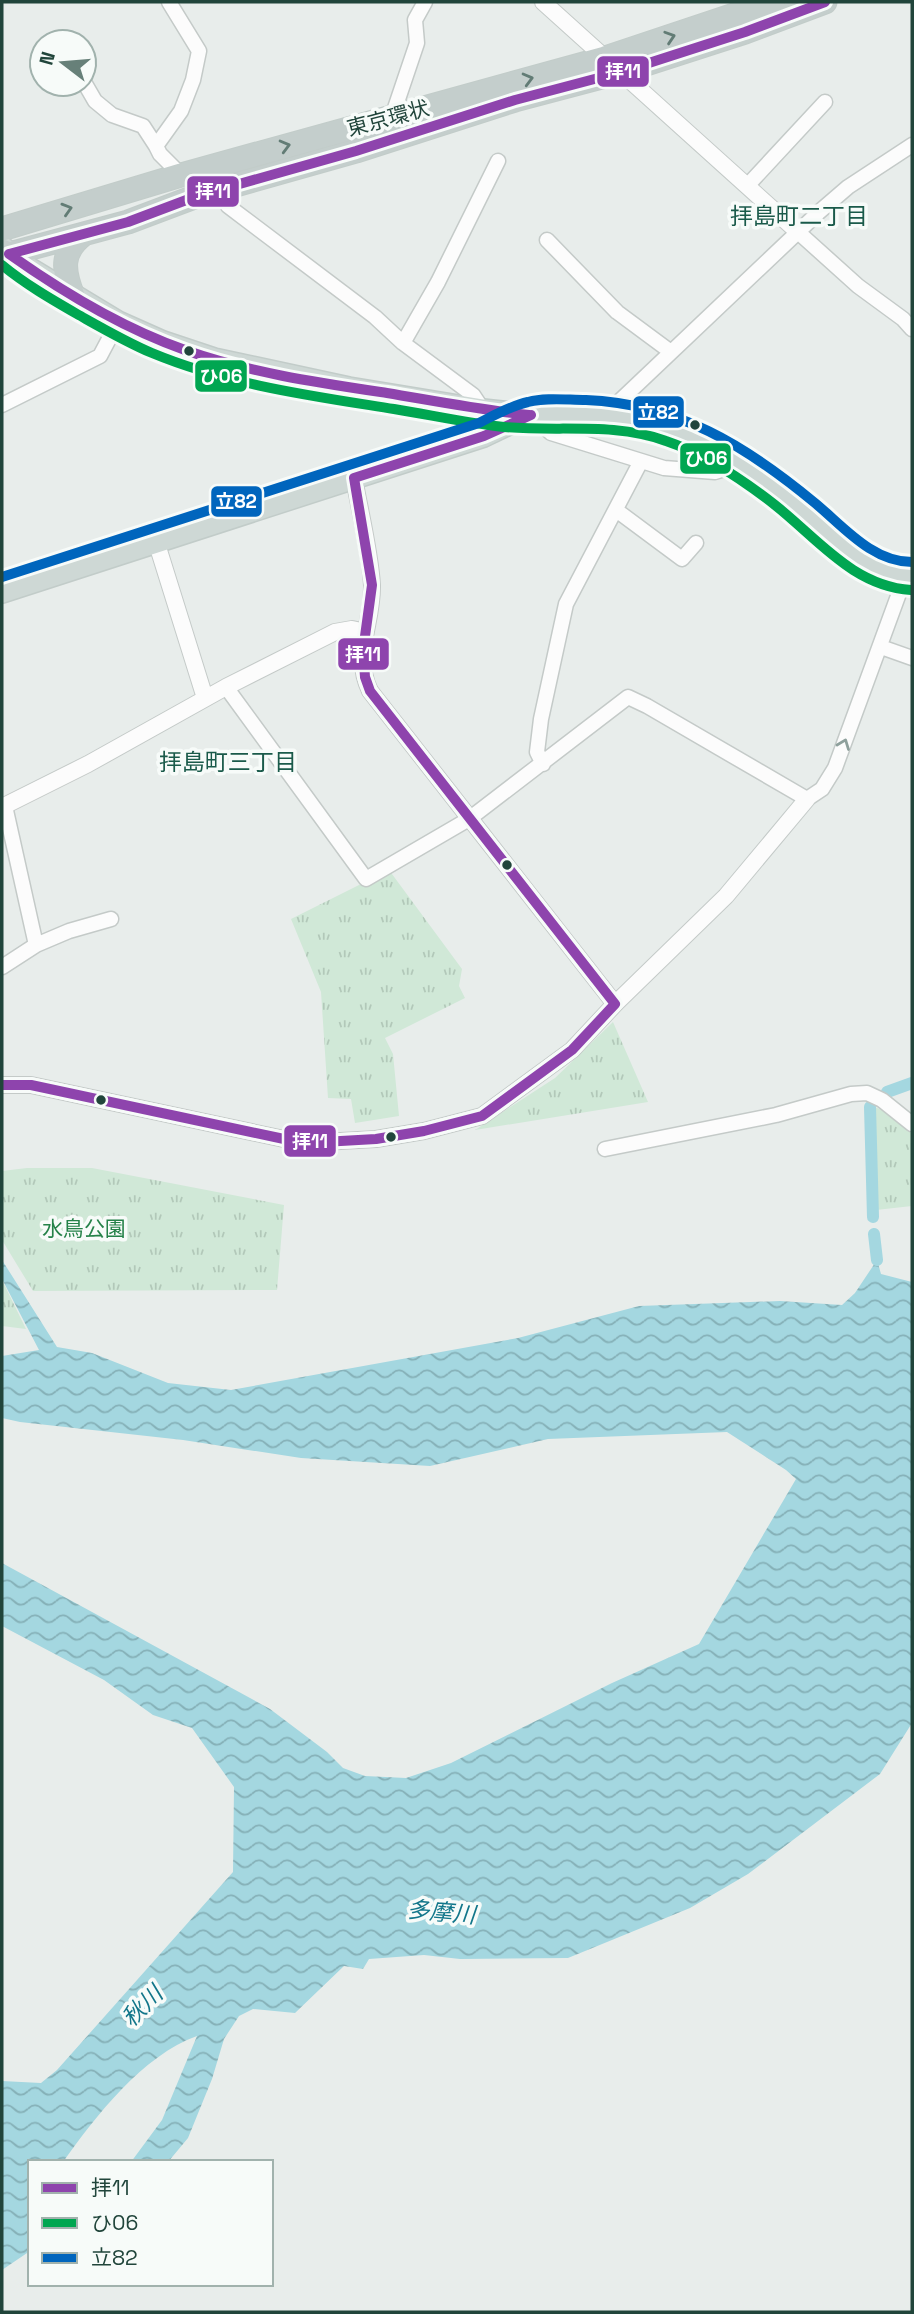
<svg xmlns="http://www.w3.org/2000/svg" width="914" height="2314" font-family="'Space Grotesk','Noto Sans JP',sans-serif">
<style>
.park{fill:url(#park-tufts)}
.water{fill:url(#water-waves)}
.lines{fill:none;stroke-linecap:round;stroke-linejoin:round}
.canal{stroke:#a4d7e0;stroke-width:12}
.minor-casing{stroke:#c4cac8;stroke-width:17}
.tertiary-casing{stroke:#c4cac8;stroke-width:18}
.primary-casing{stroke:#c2ccc9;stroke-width:24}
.trunk-casing{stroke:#c2ccc9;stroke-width:25}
.minor{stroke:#fcfcfc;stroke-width:14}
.tertiary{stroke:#fcfcfc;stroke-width:16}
.primary{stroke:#ced8d5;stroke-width:21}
.trunk{stroke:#c4cecc;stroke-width:23}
.bus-1-casing{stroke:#f7fbf9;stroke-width:16}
.bus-2-casing{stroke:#f7fbf9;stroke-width:16}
.bus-3-casing{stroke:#f7fbf9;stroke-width:16}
.bus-1{stroke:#8e44ad;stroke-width:10}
.bus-2{stroke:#00a651;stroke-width:10}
.bus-3{stroke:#0065bd;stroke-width:10}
.oneway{stroke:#627c75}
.oneway2{stroke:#8ea09c}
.bus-dot{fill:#21453b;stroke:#f7fbf9;stroke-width:2.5}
.labels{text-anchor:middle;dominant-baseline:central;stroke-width:7;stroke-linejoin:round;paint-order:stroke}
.street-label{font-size:21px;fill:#21453b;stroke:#f7fbf9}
.park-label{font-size:21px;fill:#258249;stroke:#f7fbf9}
.neighbourhood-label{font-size:23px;fill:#1a5a4a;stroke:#f7fbf9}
.water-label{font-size:23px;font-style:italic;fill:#12768a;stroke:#f7fbf9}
.line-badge{stroke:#f7fbf9;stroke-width:2.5}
.badge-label{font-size:19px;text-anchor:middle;font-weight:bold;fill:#fff}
</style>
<defs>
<pattern id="park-tufts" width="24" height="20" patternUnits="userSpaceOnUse" patternTransform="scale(1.75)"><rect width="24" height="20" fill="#d0e8d7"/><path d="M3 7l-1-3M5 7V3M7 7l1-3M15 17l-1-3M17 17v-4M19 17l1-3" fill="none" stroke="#b2c8b9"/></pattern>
<pattern id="water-waves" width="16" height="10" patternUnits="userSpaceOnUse" patternTransform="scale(1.75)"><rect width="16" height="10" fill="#a4d7e0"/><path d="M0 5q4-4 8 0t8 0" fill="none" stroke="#85b0b7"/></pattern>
</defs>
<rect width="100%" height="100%" fill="#e8edeb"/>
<path class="park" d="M389,870l73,99 -3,17 6,12 -80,40 8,16 6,62 -44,7 -4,-24 -23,-1 -7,-106 -30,-73z
M613,1022l35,80 -173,28 80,-52z
M875,1107l15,7 22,20v72l-36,4z
M27,1168h65l192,37 -7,85 -244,1 -31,-51v-69z
M2,1281l3,5 21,43 -24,-3z"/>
<path class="water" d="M2,1260l55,87 35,6 76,30 63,7 287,-52 121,-32 141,-5 62,4 13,-12 22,-33 4,14 31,8v441l-32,51 -132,100 -58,34 -122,50 -108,1 -36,-4 -55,4 -6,10 -19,-3 -49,47 -42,-4 -14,7 -15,23 -12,40 -24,59 -20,24h-37l31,-42 35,-84c-54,19 -102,81 -134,126h-33v89l-28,19v-189l39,2 16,-13 176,-198 1,-85 -42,-59 -39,-13 -49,-35 -102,-54v-63l268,146 57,43 16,16 22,8 41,2 45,-15 161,-80 87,-39 97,-165 -10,-9 -59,-38 -179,7 -118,27 -129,-8 -118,-18 -163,-18 -18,-4v-62l37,-6 -37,-71z"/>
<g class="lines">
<path class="canal" d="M887,1092l25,-9
M870,1107l3,110
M874,1234l3,26"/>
<g class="minor-casing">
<path id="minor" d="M169,2l30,49 -6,29 -12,31 -25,35 4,8 21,21
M84,82l11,19 17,14 31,11 13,20
M392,117l25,-74 -2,-23 10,-18
M747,186l78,-84
M220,189l8,17 147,111 28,26 70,52 10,15
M798,232l60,54 45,33 9,10
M547,240l70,72 54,40
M403,343l35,-61 60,-121
M2,405l98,-49 18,-34
M606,414l213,-202 29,-25 64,-42
M531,415l20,18 113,35 51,4 25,-8
M616,510l66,49 14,-16
M881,647l31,11
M226,687l140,192 103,-60 159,-122 19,9 160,93 15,-10 13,-21 70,-191
M543,764l-6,-12 4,-33 25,-115 75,-143
M5,806l31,139
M2,967l34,-22 33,-14 42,-12
M605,1149l171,-34 75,-21 16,-1 15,7 30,24"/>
</g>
<g class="tertiary-casing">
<path id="tertiary" d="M543,2l255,230
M354,478c6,34 16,74 18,107 1,38 -20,69 -2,106l245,313
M156,541l49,157
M2,807l86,-43 138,-77 109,-55 17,-3 13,3
M2,1085h29l253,54 39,3 53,-3 48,-8 58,-15 90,-66 43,-46 111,-108 81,-97"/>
</g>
<g class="primary-casing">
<path id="primary" d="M2,247l25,20 91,55 45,20 51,17 135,29 134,22 46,5
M2,592l482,-156c15,-7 29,-15 44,-20 14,-4 33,-2 48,-2 101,-3 171,50 245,112 26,21 55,54 91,50"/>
</g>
<g class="trunk-casing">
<path id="trunk" d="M2,229l179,-54 424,-117 168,-56
M2,251l7,3 119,-32 69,-26 159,-45 159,-51 106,-28 124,-40 80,-30
M73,296c-10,-25 -13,-44 11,-62"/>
</g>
<use href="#minor" class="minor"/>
<use href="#tertiary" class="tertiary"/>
<use href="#primary" class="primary"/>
<use href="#trunk" class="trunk"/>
<g class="bus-1-casing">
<path id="bus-1" d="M9,254l119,-32 69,-26 159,-45 159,-51 106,-28 124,-40 80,-30
M9,254c55,39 113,74 176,96 65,23 135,33 202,43 48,8 94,17 142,22
M2,1085h29l253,54 39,3 53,-3 48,-8 58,-15 90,-66 43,-46 -245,-313 -5,-14 -2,-26 9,-66 -18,-107 130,-42 47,-21"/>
</g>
<g class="bus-2-casing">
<path id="bus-2" d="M2,265c23,19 49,34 75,49 25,14 49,28 75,39 77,32 161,43 242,56 37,6 73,14 110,18 54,5 110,-5 162,14 39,13 77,39 109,64 43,34 78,81 136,85"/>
</g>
<g class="bus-3-casing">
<path id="bus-3" d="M2,577l477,-154c16,-8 31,-17 49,-21 18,-5 39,-2 58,-2 92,4 159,45 229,103 28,23 57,59 97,59"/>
</g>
<use href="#bus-1" class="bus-1"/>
<use href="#bus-2" class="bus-2"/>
<use href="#bus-3" class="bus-3"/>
</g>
<defs><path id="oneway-chevron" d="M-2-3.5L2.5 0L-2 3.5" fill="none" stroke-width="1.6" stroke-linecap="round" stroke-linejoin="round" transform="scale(1.75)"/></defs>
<g class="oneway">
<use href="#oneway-chevron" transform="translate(670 37) rotate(-18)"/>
<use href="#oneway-chevron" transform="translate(528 79) rotate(-15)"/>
<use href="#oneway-chevron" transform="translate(285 146) rotate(-15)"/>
<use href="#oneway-chevron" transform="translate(67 209) rotate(-17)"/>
</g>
<use class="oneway2" href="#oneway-chevron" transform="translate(844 744) rotate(-69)"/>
<g class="bus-dot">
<circle cx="189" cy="351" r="6"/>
<circle cx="695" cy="425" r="6"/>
<circle cx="507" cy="865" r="6"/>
<circle cx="101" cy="1100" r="6"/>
<circle cx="391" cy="1137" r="6"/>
</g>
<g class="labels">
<g class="street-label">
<text transform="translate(388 118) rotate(-15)">東京環状</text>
</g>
<g class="park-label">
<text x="84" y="1228">水鳥公園</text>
</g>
<g class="neighbourhood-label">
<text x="799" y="216">拝島町二丁目</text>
<text x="228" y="762">拝島町三丁目</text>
</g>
<g class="water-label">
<text transform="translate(441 1912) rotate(5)">多摩川</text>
<text transform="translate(142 2006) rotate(-45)">秋川</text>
</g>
</g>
<g class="line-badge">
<rect x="596" y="55" width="54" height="33" rx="7" fill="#8e44ad"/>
<rect x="186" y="175" width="54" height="33" rx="7" fill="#8e44ad"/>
<rect x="194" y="359" width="54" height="34" rx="7" fill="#00a651"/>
<rect x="632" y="395" width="53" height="34" rx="7" fill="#0065bd"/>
<rect x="679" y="442" width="53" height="33" rx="7" fill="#00a651"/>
<rect x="210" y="485" width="53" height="33" rx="7" fill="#0065bd"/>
<rect x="337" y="637" width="53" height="34" rx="7" fill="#8e44ad"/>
<rect x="283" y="1124" width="54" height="34" rx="7" fill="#8e44ad"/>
</g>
<g class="badge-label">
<text x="623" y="78">拝11</text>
<text x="213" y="198">拝11</text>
<text x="221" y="383">ひ06</text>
<text x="658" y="419">立82</text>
<text x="706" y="465">ひ06</text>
<text x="236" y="508">立82</text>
<text x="363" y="661">拝11</text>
<text x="310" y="1148">拝11</text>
</g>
<rect width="914" height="2314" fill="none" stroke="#21453b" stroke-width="7"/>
<rect x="28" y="2160" width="245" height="126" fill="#f7fbf9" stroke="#a1b2ad" stroke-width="2"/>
<rect x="42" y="2183" width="35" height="10" fill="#8e44ad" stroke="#a1b2ad" stroke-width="2"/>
<text x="91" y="2195" font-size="21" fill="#21453b">拝11</text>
<rect x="42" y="2218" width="35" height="10" fill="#00a651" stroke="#a1b2ad" stroke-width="2"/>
<text x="91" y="2230" font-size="21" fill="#21453b">ひ06</text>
<rect x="42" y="2253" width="35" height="10" fill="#0065bd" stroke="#a1b2ad" stroke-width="2"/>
<text x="91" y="2265" font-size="21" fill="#21453b">立82</text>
<g transform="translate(63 63) rotate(286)"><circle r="33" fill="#f7fbf9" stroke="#a1b2ad" stroke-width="2"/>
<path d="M0-5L12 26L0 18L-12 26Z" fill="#678079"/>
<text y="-10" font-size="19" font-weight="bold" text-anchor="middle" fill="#21453b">N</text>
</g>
</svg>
